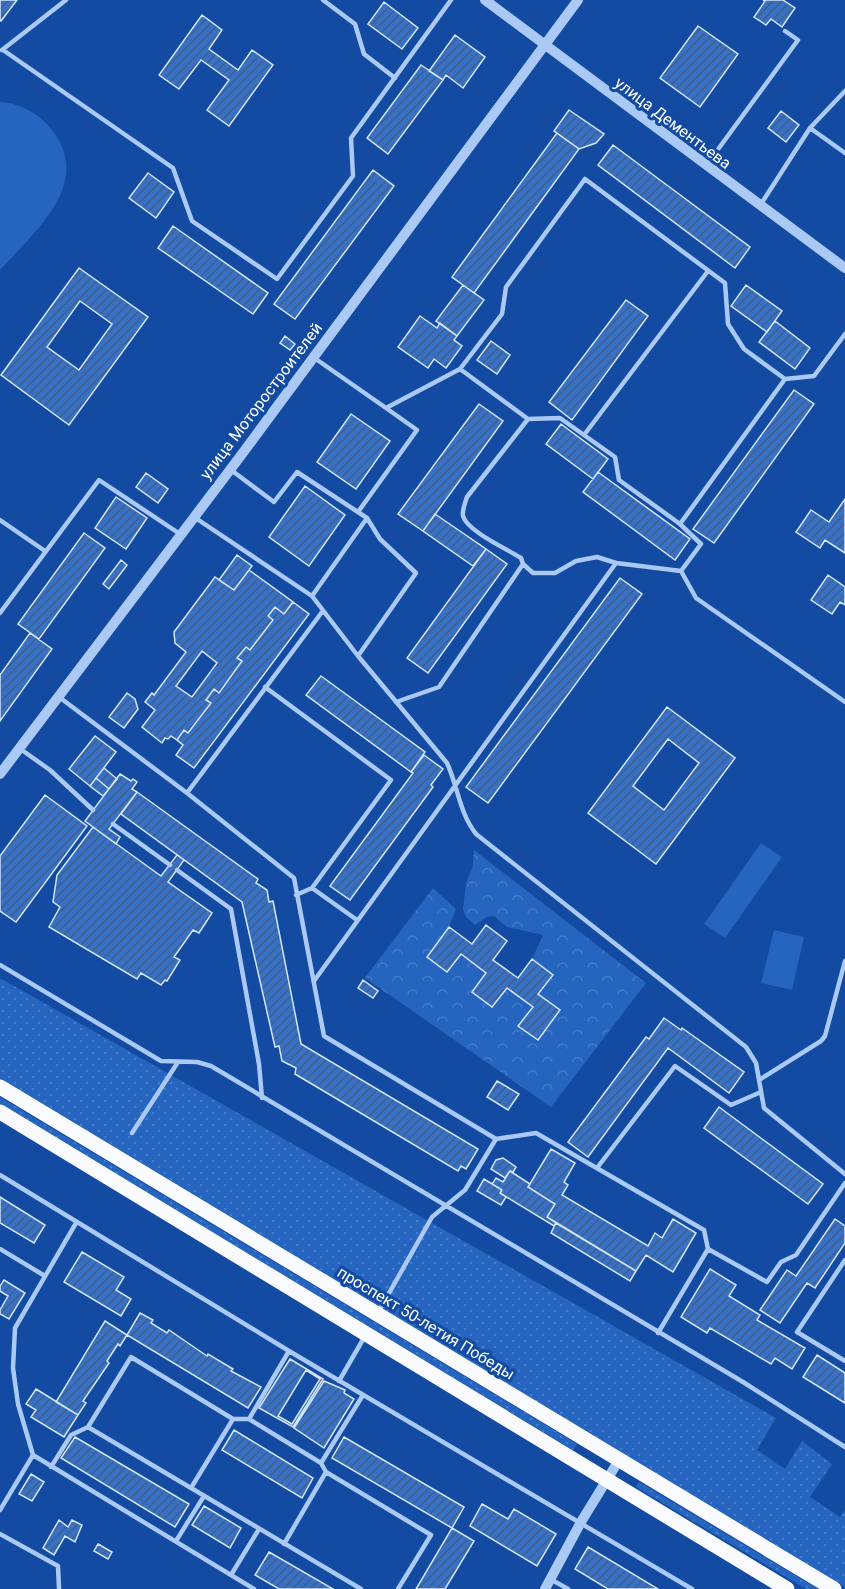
<svg xmlns="http://www.w3.org/2000/svg" width="845" height="1589" font-family="Roboto,sans-serif">
<style>
.grass{fill:url(#grass-dots)}
.forest{fill:url(#forest-crowns)}
.park{fill:#2564bf}
.building{fill:url(#building-hatch);stroke:#d4e5fe;stroke-width:1.5;fill-rule:evenodd}
.lines{fill:none;stroke-linecap:round;stroke-linejoin:round}
.service{stroke:#abc9f5;stroke-width:4.5}
.tertiary{stroke:#abc9f5;stroke-width:10}
.primary{stroke:#f9fbff;stroke-width:15}
.labels{text-anchor:middle;dominant-baseline:central;stroke-width:6;stroke-linejoin:round;paint-order:stroke}
.street-label{font-size:16px;fill:#fff;stroke:#124ba1}
</style>
<defs>
<pattern id="grass-dots" width="8" height="8" patternUnits="userSpaceOnUse" patternTransform="scale(1.5)"><rect width="8" height="8" fill="#2564bf"/><path d="M2 2h.1M6 6h.1" fill="none" stroke="#467bc9" stroke-width="1.8" stroke-linecap="round"/></pattern>
<pattern id="forest-crowns" width="20" height="18" patternUnits="userSpaceOnUse" patternTransform="scale(1.5)"><rect width="20" height="18" fill="#2564bf"/><path d="M2 6a3 3 0 1 1 6 0M12 15a3 3 0 1 1 6 0" fill="none" stroke="#467bc9"/></pattern>
<pattern id="building-hatch" width="6" height="6" patternUnits="userSpaceOnUse" patternTransform="scale(1.5)"><rect width="6" height="6" fill="#3771c5"/><path d="M-1 1l2-2M0 6l6-6M5 7l2-2" fill="none" stroke="#425e88"/></pattern>
</defs>
<rect width="100%" height="100%" fill="#124ba1"/>
<path class="grass" d="M0,978l776,440 -19,32 28,19 17,-28 30,23 -22,33 30,20 5,-7v77l-845,-507z
M0,1097l577,347 -4,6 -573,-346z
M639,1482l179,107h-12l-170,-102z"/>
<path class="forest" d="M474,850l172,133 -95,124 -186,-129 68,-90 23,21 -7,18 -22,30 20,15 14,-18 25,19 6,34 15,-19 26,19 -15,19 20,14 22,-30 -22,-16 15,-19 -21,-16 11,-24 -36,-8 -13,-11 -7,1 -12,8 -9,-8 -3,-8 3,-26 7,-17z"/>
<path class="park" d="M0,102c20,1 40,12 52,28 42,54 -18,102 -52,140z
M761,843l21,14 -57,81 -21,-14z
M774,930l30,7 -12,53 -31,-7z"/>
<path class="building" d="M0,0h17l-16,21 -1,-1z
M763,0h20l12,8 -13,19 -11,-8 -5,6 -12,-8 11,-16z
M384,2l34,26 -16,21 -34,-25z
M202,15l20,15 -13,19 29,21 14,-20 21,15 -44,61 -22,-16 22,-30 -28,-20 -22,29 -20,-14z
M698,26l40,28 -38,53 -40,-29z
M455,35l30,22 -22,31 -17,-13 -3,5 -14,-9z
M421,65l22,15 -55,74 -21,-16z
M569,110l35,24 -8,9 -17,6 -25,-18z
M781,111l18,14 -13,17 -18,-14z
M557,133l22,16 -105,144 -22,-16z
M613,145l137,102 -15,21 -137,-103z
M373,170l21,16 -99,133 -21,-15z
M148,173l26,19 -18,26 -27,-20z
M173,226l95,67 -15,21 -95,-66z
M79,268l69,49 -79,108 -68,-50zM80,301l32,23 -33,46 -32,-23z
M463,285l21,15 -27,36 -21,-15z
M746,285l36,26 -15,21 -36,-26z
M626,300l22,16 -76,104 -23,-18z
M420,316l17,12 3,-5 17,13 -3,4 8,6 -16,22 -12,-9 -6,9 -30,-21z
M775,321l35,27 -15,21 -36,-27z
M285,336l10,8 -5,6 -10,-7z
M491,341l19,14 -13,19 -20,-14z
M794,390l20,14 -100,139 -21,-14z
M479,404l24,17 -80,110 -25,-17z
M351,414l39,27 -34,48 -39,-27z
M561,424l47,35 -15,20 -47,-35z
M598,472l92,67 -15,21 -92,-68z
M146,473l22,16 -10,14 -22,-16z
M305,486l40,29 -36,51 -40,-29z
M116,497l31,21 -21,31 -31,-21z
M845,499v54l-20,-13 -5,8 -24,-16 15,-22 18,12z
M435,514l51,35 -13,17 -50,-35z
M84,533l21,15 -66,91 -21,-15z
M486,549l21,15 -79,109 -21,-15z
M237,555l15,11 -18,24 -15,-10z
M121,560l6,5 -18,24 -6,-5z
M249,570l44,32 -9,12 -9,-7 -7,9 5,4 -23,30 -4,-3 -9,11 5,3 -23,32 -5,-4 -8,11 5,3 -23,30 -4,-3 -7,10 -6,-4 -3,3 -3,-1 -3,5 -20,-16 13,-17 -10,-8 7,-9 2,2 32,-43 -11,-9 -1,-11 41,-55 19,13zM202,651l15,12 -25,34 -16,-11z
M828,575l17,12v18l-5,-3 -8,12 -21,-14z
M620,578l22,16 -154,209 -22,-16z
M293,602l16,12 -115,154 -18,-13 7,-10 -6,-5 7,-10 4,3 23,-30 -5,-3 8,-11 5,4 23,-32 -5,-3 9,-11 4,3 23,-30 -5,-4 7,-9 9,7z
M30,633l22,16 -52,72v-46z
M321,676l104,76 -14,20 -105,-77z
M127,693l8,6 3,10 -14,19 -15,-11z
M667,707l68,51 -79,106 -68,-51zM668,739l31,24 -35,47 -31,-24z
M95,736l21,16 -26,34 -21,-17z
M424,755l19,14 -12,16 2,2 -83,113 -20,-14 83,-113 -2,-1z
M104,768l13,11 -8,10 -13,-11z
M120,774l11,7 2,-2 4,3 -5,7 5,3 -28,37 11,8 -4,7 -31,-23z
M96,778l13,11 -6,7 -13,-10z
M137,792l121,87 -2,4 11,7 2,12 4,-1 28,143 177,105 -12,20 -5,-3 -3,5 -163,-97 1,-6 -14,-7 -3,-15 -4,1 -33,-145 -121,-88z
M45,795l42,31 -71,96 -16,-11v-55z
M93,827l68,49 16,-21 7,5 -16,22 44,31 -13,20 -6,-3 -19,27 6,3 -13,21 -2,-1 -4,5 -20,-12 -4,6 -88,-52 11,-20 -7,-5 4,-27z
M486,925l21,16 -14,19 25,18 14,-19 21,16 -15,19 22,16 -22,30 -20,-14 15,-19 -26,-19 -15,19 -20,-15 14,-19 -25,-19 -14,18 -20,-15 22,-30 23,17z
M363,980l15,11 -5,7 -15,-10z
M664,1018l17,12 1,-2 62,44 -15,21 -61,-45 -80,109 -20,-15 78,-105 3,2z
M497,1081l22,13 -11,16 -21,-13z
M719,1107l104,77 -15,20 -104,-76z
M551,1149l24,14 -11,19 4,3 -6,10 86,51 7,-13 7,5 11,-19 23,14 -23,39 -27,-17 -10,16 -89,-54 8,-13 -27,-17z
M503,1158l13,9 -3,5 -3,-1 -5,7 -14,-9 5,-9z
M510,1171l20,13 -2,3 27,17 -8,13 9,6 -2,3 -54,-33 2,-3 -10,-6 4,-6 7,4z
M484,1179l18,11 -2,3 6,4 -5,8 -24,-14z
M0,1197l45,28 -11,18 -34,-20z
M835,1219l10,7v17l-30,45 -8,-5 -27,40 -20,-13 27,-40 9,6z
M556,1223l80,48 -6,10 -79,-48z
M82,1252l42,25 -8,13 15,9 -10,17 -57,-34z
M710,1269l26,16 -7,11 31,19 -3,5 48,28 -13,21 -17,-11 -4,6 -61,-36 -3,5 -26,-16z
M4,1280l21,13 -16,26 -9,-5v-4l8,-14 -8,-5v-5z
M140,1313l13,7 -2,3 16,10 2,-3 38,26 1,-2 25,15 -2,2 30,16 -13,21 -121,-73z
M105,1321l22,14 -7,11 -2,-2 -11,17 2,2 -26,38 3,2 -8,12 -22,-13z
M817,1355l28,18v30l-42,-26z
M290,1359l33,20 -30,48 -34,-19z
M306,1370l14,9 -28,45 -14,-8z
M324,1381l21,9 -1,3 10,6 -30,49 -30,-20z
M36,1389l42,26 -14,22 -33,-20 5,-7 -10,-6z
M234,1430l79,48 -11,20 -80,-48z
M75,1437l114,67 -14,23 -114,-69z
M344,1437l120,70 -12,21 -120,-70z
M31,1474l13,8 -12,19 -13,-7z
M482,1504l26,15 6,-10 42,25 -19,32 -67,-40z
M204,1506l37,22 -11,20 -38,-23z
M59,1520l9,7 4,-7 10,5 -7,17 -10,-6 -11,19 -11,-7z
M452,1528l22,13 -29,48h-29z
M98,1544l14,8 -4,7 -14,-8z
M588,1547l70,42h-50l-33,-20z
M269,1552l64,37h-54l-24,-14z"/>
<g class="lines">
<path class="service" d="M323,0l32,24 9,30 31,24
M2,50l64,-50
M3,50l170,118 19,53 85,58 76,-103 -2,-38 100,-138
M810,128l35,25
M708,163l90,-123 -13,-9
M761,204l49,-76 35,-37
M313,357l73,51 74,-39 42,-55 4,-27 79,-108 140,104 3,41 16,25 41,30
M460,369l68,50 32,-1 55,39 4,23 61,44 105,-145 29,-3 31,-42
M584,435l124,-164
M231,470l43,32 23,-30 70,46 -55,78
M358,512l59,-82 -31,-22
M194,517l118,79 46,60 89,107c11,24 12,49 29,71l270,213 10,16 8,45 81,66
M0,520l45,31
M523,564l10,9h22l21,-12 21,-4 19,6
M681,571l15,27 149,104
M0,613l99,-133 81,54
M358,656l58,-83 -36,-34 -13,-21
M265,687l126,93 -79,108 -16,7
M59,697l128,96 107,85 30,158 172,103 40,-6 168,97 4,19 59,33 14,-20 15,-7 49,-72
M396,702l43,-15 84,-123 -2,-6c-14,-9 -54,-27 -58,-42 -1,-6 2,-13 4,-19l61,-78
M19,748l31,22 43,40
M187,793l135,-181
M113,824l57,41
M177,870l54,39 28,155 3,34
M312,888l45,32
M0,965l161,96 36,1 14,4 532,316 102,65
M314,981l302,-418 65,8 20,-27 -21,-20
M759,1080l62,-39 4,-5 20,-75
M132,1133l46,-71
M597,1168l78,-102 56,39 30,-13
M0,1175l289,176 403,238
M76,1223l-61,105 -2,40 5,36 15,51 221,134
M0,1249l45,27
M845,1260l-48,72 48,29
M379,1311l53,-94 33,-27 31,-51
M658,1333l50,-84
M339,1381l26,-45
M249,1419l40,-68
M321,1463l42,-68
M51,1467l20,-32 17,-8
M191,1488l-103,-61 43,-70 102,62
M0,1510l33,-55
M0,1534l58,32 1,23
M176,1541l28,-45
M284,1544l42,-72
M231,1575l28,-46
M552,1580l16,9
M361,1589l-170,-101 42,-69h16l72,44 5,9 105,63 -33,54"/>
<path class="tertiary" d="M485,0l360,268
M0,774l239,-316 339,-458
M545,1589l36,-67 38,-62"/>
<path class="primary" d="M0,1087l834,502
M0,1112l787,477"/>
</g>
<g class="labels">
<g class="street-label">
<text transform="translate(673 123) rotate(37)">улица Дементьева</text>
<text transform="translate(261 401) rotate(-53)">улица Моторостроителей</text>
<text transform="translate(426 1323) rotate(31)">проспект 50-летия Победы</text>
</g>
</g>
</svg>
